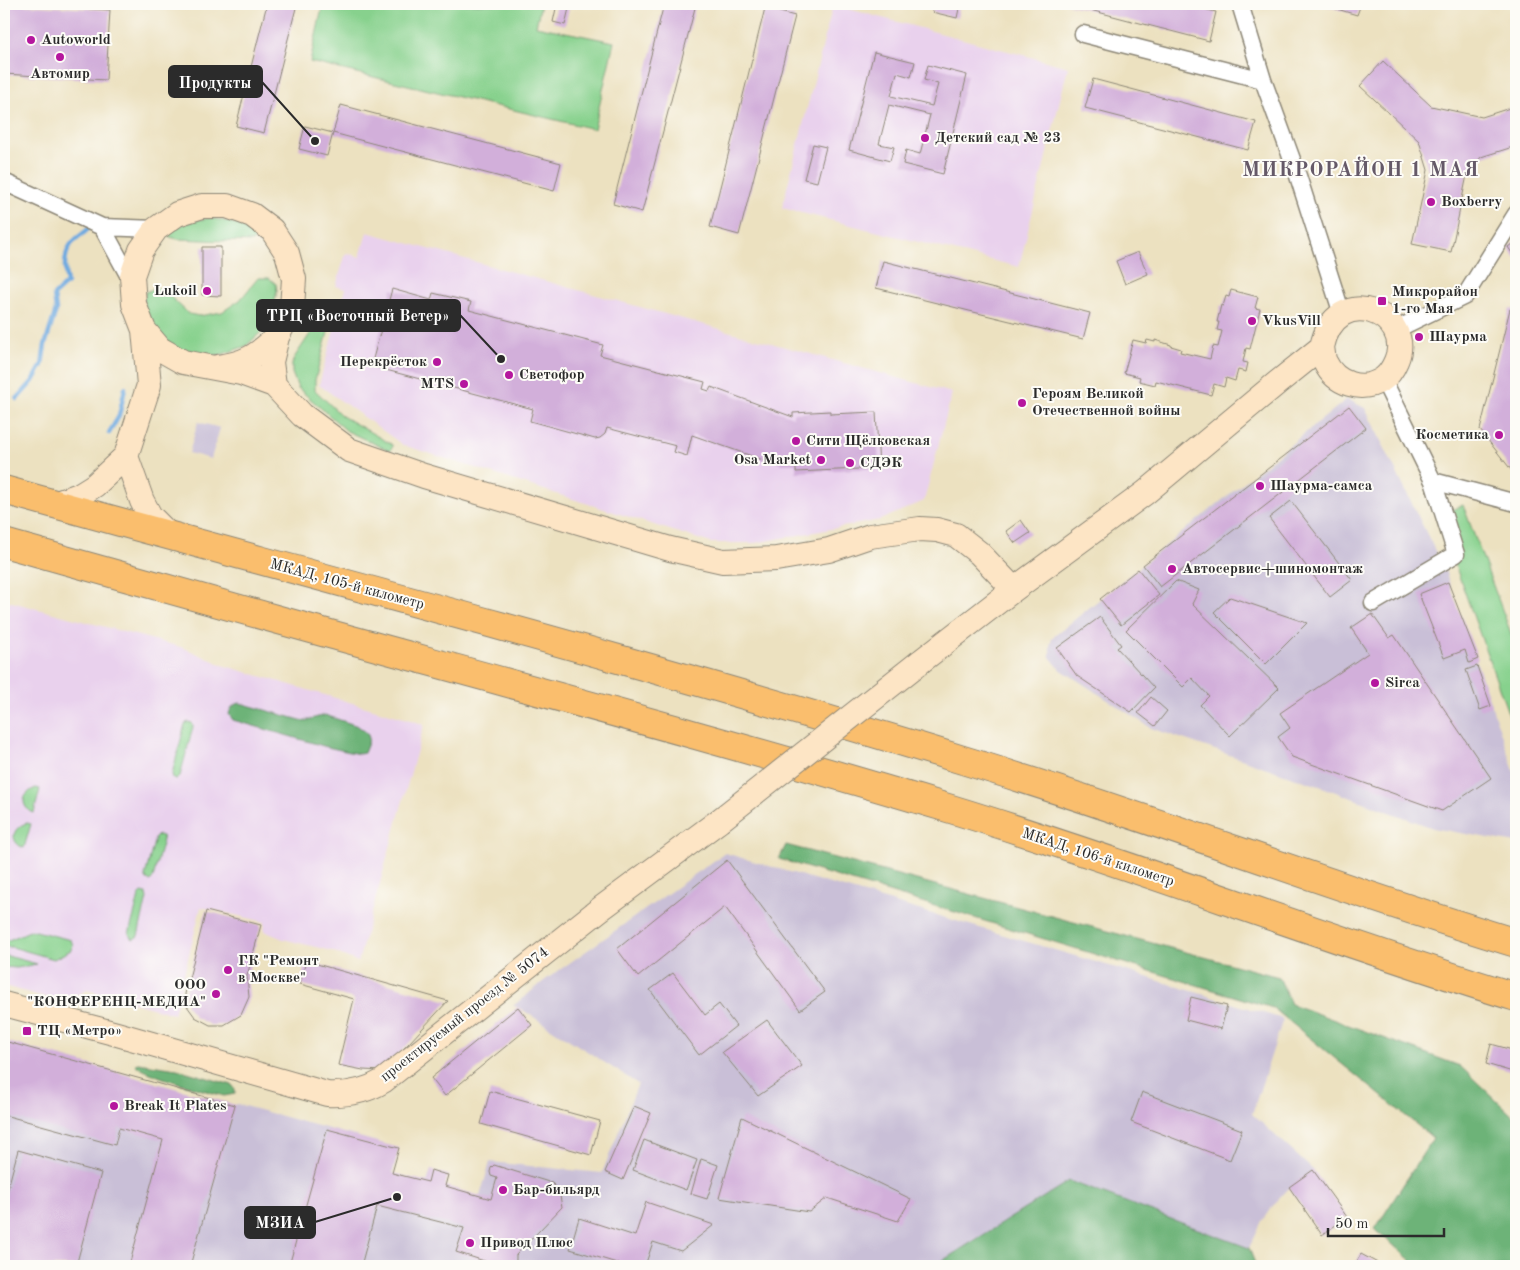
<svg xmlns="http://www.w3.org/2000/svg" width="1520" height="1270" font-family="'Old Standard TT',serif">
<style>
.built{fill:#e9d1ed}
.industrial{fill:#c9bfd7}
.green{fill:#87d18d;stroke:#597e5c}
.forest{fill:#6db378;stroke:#4c6f52}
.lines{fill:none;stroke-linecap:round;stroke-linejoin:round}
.stream{stroke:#70aae0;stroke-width:4.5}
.building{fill:#d2afda}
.street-casing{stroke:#8c8676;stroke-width:19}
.secondary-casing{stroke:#8c8676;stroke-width:26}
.highway-casing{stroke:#8c8676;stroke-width:30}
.street{stroke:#fff;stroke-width:16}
.secondary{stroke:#fde5c5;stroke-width:24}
.highway{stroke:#fabe6d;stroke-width:28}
.secondary-bridge-casing{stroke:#8c8676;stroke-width:26;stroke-linecap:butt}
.secondary-bridge{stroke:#fde5c5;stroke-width:24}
.poi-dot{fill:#b5179e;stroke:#fdfcf7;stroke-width:2}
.labels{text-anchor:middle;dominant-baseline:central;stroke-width:4;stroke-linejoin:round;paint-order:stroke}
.poi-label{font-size:15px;font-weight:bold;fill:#2b2b2b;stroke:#fdfcf7;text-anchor:start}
.street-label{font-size:15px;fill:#2b2b2b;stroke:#fdfcf7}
.district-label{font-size:20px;font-weight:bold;letter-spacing:1px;fill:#655968;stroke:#fdfcf7}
.leader{fill:none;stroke:#2b2b2b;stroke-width:2}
.callout-dot{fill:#2b2b2b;stroke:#fdfcf7;stroke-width:2}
.callout{fill:#2b2b2b;stroke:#2b2b2b;stroke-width:2}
.callout-label{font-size:16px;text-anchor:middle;font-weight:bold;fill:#fff}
</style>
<rect width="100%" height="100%" fill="#fdfcf7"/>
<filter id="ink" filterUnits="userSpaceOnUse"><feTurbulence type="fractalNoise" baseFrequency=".02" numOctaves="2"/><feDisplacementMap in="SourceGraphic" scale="10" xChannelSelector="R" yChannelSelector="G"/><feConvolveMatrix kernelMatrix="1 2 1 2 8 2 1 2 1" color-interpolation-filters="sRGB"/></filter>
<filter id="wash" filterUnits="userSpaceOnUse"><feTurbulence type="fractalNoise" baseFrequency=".0096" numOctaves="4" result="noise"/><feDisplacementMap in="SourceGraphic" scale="20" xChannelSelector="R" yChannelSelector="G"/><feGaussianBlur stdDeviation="1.12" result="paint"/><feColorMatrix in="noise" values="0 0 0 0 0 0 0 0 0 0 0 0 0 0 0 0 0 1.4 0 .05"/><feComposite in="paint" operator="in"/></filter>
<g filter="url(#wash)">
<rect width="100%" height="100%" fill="#ece1c0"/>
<path class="built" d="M833,5l235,62 -49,200 -237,-59z
M367,232l585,161 -28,108 -44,19 -125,23h-44l-308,-98 -84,-60 26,-96 -9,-3 10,-33 14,4z
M4,600l180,48 41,18 189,55 10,4 -66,237 -26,-11 -49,-12 -19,-8 1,-9 -64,-15 -27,107 -87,-24 -24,12 -59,-16z"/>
<path class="industrial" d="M1347,399l18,9 81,165 70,204v66l-83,-15 -108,-40 -174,-60 -91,-59 -10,-12v-11l2,-8z
M198,422l22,6 -9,31 -22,-6z
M725,853l405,119 153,47 -31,95 61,56 34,47 -25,18 -33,-47 -18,20 -9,13 -13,27 -180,-67 -135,85h-930v-225l231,64 2,-1 162,44 -6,25 34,9 4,-12 16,5 -2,11 35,10 10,-34 112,11 36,-89 -120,-77 -5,-1 31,-25z"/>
<path class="green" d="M323,4h218l-5,22 78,16 -20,87 -284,-67z
M210,218c15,3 37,6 45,20l-3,4 -75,-3 -7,-2 -2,-2 1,-3c13,-9 26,-12 41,-14z
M258,278h11l7,6 1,7 -5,23 -12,19 -14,13 -26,9h-23l-18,-6 -15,-9 -21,-31 2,-17 12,-4 6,2 26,24 10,2 23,-4 18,-12z
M324,326l5,3 -14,51v10l27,26 49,28 2,2 -3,5 -43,-20 -49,-43 -6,-15v-9l2,-6 20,-30z
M1463,505l53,142v88l-62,-173 -7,-50z
M188,722l4,1 1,4 -13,49 -3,3 -4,-1 -1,-4 13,-50z
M36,788l4,1 -6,24c-15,-6 -12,-20 2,-25z
M27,823l4,1 -7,24c-15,-6 -12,-21 3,-25z
M158,835l4,1 1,4 -10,38 -3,3 -3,-1 -2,-4 10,-38z
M142,893l4,1 1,4 -9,38 -4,3 -3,-1 -2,-4 10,-38z
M32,930l39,10 2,5 -2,5 -17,9 -42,-12h-8v-5z
M4,955l33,9 -20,4 -13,-1z"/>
<path class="forest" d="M240,703l64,18 21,-6 33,11 9,7 2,5 -1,5 -4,10 -5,1 -32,-7 -94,-27 -4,-6c2,-7 4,-9 11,-11z
M786,845l493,132 12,27 169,62 56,53v147h-99l-42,-37 58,-91 -160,-130 -494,-149z
M138,1063l39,6 55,16 3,4v5l-11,2c-17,-5 -80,-21 -89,-32z
M1069,1181l180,67 7,18h-322z"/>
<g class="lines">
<path class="stream" d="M17,399l16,-18 9,-16 3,-20 11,-35 -2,-15 13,-12c-3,-13 -4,-32 7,-42 4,-5 11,-8 15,-13
M109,433l10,-17 6,-28"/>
</g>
<g id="blocks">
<path class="building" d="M4,4l106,6 -4,70 -102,-6z
M267,4h30l-33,129 -28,-7z
M557,4h13l-5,21 -12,-3z
M664,4h32l-54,208 -29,-8z
M934,4h26l-3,14 -25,-6z
M1067,4h116l33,8 -7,29z
M1320,4h41l-4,11z
M765,8l30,8 -56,219 -29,-8z
M874,52l41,10 -4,15 -14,-4 -6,23 41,10 6,-22 -14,-4 4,-15 39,10 -24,99 -40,-10 3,-14 14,4 10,-39 -41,-10 -10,39 15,3 -4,14 -41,-11z
M1383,61l48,45 51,11 34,-11v40l-35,11 -14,18 -16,77 -39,-8 16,-74 -9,-29 -59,-55z
M1093,79l163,43 -8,28 -163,-42z
M341,105l220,58 -7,28 -221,-58z
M305,126l28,7 -6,23 -28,-7z
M813,144l13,3 -9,35 -13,-3z
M1516,241v18l-8,-12z
M202,247h19v49l-19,-1z
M1138,252l10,22 -23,10 -9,-23z
M883,261l207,52 -7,26 -207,-51z
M392,289l39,11 2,-7 38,9 -2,8 134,35 -3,10 105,27 -2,7 6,2 2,-4 82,30v-4l37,-2v3l46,-2 3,56 -83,4v-8h-15l-14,-6 -1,3 -74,-26 -5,21 -13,-4 2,-6 -69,-18 -2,6 -5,4 -5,1 -65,-18 3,-12 -162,-43z
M1231,290l27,7 -3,11 5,1 -10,40 -4,-1 -3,14 5,1 -2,9 -8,-2 -3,11 -9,-3 -2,9 -10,-3 -3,11 -55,-14 -1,4 -16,-4 1,-4 -16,-4 9,-33 13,3 1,-3 8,2v-2l16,5v1l10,3 -1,3 30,7 3,-13 5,1 4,-16 -5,-1 2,-8h-2l4,-17 2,1 3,-10 3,1z
M1510,309l6,1v166l-36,-46z
M1349,406l17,22 -206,159 -17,-22z
M1291,501l61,79 -22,17 -61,-79z
M1021,520l9,13 -15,10 -9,-12z
M1138,569l21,26 -38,30 -21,-26z
M1176,581l23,9 -7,14 87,84 -49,48 -30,-31 9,-9 -17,-18 -9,9 -57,-57z
M1448,582l30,77 -9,4 -4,-13 -21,8 -25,-64z
M1230,597l77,26 -41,41 -52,-52z
M1372,614l17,24 5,-3 97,143 -49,33 -150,-54 -14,-20 12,-9 -10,-15 88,-60 -17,-25z
M1100,617l21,28 -4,3 37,40 -23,24 -54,-36 -20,-28z
M1477,666l14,40 -11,4 -14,-40z
M1151,697l16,14 -12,15 -17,-13z
M727,860l98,132 -25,18 -75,-103 -87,70 -21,-28z
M206,911l55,14 -14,51 2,21 -8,18 -17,10h-14l-15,-8 -8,-11 -2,-12z
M306,961l142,40 -65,70 -20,-1 -25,-5 16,-66 -54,-15z
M673,973l32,42 14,-11 17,22 -37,29 -49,-65z
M1191,997l36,9 -6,23 -35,-9z
M518,1007l14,18 -87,71 -14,-18z
M767,1020l35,46 -44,30 -36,-44z
M4,1041l231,64 -45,161h-61l34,-126 -44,-12 -4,17 -111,-30z
M1491,1044l25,7v22l-30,-9z
M490,1091l110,30 -9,34 -110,-31z
M1142,1092l100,38 -12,30 -99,-38z
M634,1106l17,7 -28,67 -18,-8z
M742,1117l169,82 -13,22 -71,-23 -18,14 -90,-14z
M327,1129l72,19 -7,25 36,9 3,-12 9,3 8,2 -3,11 46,13 6,-21 -6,-2 -1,-4 1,-4 3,-3 58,18 7,7 3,17 -46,48v6l-5,5 -6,-4 -5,4 -44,-14 8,-24 -87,-22 -16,60h-72z
M644,1140l53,20 -11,30 -53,-20z
M18,1150l83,23 -25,93h-72v-63z
M701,1159l17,6 -11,34 -16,-5z
M1313,1170l34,47 -25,18 -33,-48z
M646,1202l68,23 -33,26 -28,-9 -8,24h-18l-57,-17 9,-31 56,18z
M1361,1254l22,12h-29z"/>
</g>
</g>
<g filter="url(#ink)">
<use href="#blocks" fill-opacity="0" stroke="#8c8676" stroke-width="1"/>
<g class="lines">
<g class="street-casing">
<path id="street" d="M1240,4l23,76 35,96 44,138
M1083,34l180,46
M4,182l98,45 54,2
M102,227l31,57
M1395,330l70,-34 51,-82
M1433,481l83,22
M1373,603l83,-49 -23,-73 -50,-102"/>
</g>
<g class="secondary-casing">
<path id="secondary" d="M144,330l16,19 23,13 58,11 33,12 28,30 47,35 75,26 246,73 53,12 53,-2 53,-9 41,-14 50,-7 17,1 19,5 23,18 26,27 8,10
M218,367c29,-4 38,-11 59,-30
M126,456l16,45 8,15 19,19
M54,504l25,-9 16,-10 31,-29 23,-71 -5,-55 -10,-26 -2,-28 9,-26 15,-21 21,-15 25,-8h25l25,9 20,15 15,23 7,26 -2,28 -15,30 -6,25 3,23
M920,662l93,-72 132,-97 132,-110 45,-36c14,-68 94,-32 74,14 -3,7 -7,14 -13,18 -21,14 -48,5 -58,-17 -2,-4 -2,-10 -3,-15
M4,1004l113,30 210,60c20,1 38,-2 56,-13l216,-171 120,-89"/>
</g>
<g class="highway-casing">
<path id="highway" d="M4,490c321,89 644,173 962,271 185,56 365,126 550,182
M4,543c92,25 183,52 275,77 224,62 449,122 672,189 190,58 375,130 565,188"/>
</g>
<use href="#street" class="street"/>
<use href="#secondary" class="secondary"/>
<use href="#highway" class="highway"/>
<g class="secondary-bridge-casing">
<path id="secondary-bridge" d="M719,821l201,-159"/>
</g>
<use href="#secondary-bridge" class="secondary-bridge"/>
</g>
</g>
<g class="poi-dot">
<circle cx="31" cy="40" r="5"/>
<circle cx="60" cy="57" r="5"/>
<circle cx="925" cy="138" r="5"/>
<circle cx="1431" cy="202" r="5"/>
<circle cx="207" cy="291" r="5"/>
<rect x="1377" y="296" width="10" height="10" rx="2.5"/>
<circle cx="1252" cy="321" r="5"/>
<circle cx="1419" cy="337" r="5"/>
<circle cx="437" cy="362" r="5"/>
<circle cx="509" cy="375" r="5"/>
<circle cx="464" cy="384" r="5"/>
<circle cx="1022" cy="403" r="5"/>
<circle cx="1499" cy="435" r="5"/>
<circle cx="796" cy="441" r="5"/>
<circle cx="821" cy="460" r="5"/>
<circle cx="850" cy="463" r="5"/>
<circle cx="1260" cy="486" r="5"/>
<circle cx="1172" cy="569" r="5"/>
<circle cx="1375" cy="683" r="5"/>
<circle cx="228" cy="970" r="5"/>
<circle cx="216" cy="994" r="5"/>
<rect x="22" y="1026" width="10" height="10" rx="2.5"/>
<circle cx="114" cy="1106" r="5"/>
<circle cx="503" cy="1190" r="5"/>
<circle cx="470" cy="1243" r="5"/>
</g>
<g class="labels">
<g class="poi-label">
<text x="41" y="40">Autoworld</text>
<text x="60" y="74" text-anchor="middle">Автомир</text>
<text x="935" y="138">Детский сад № 23</text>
<text x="1441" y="202">Boxberry</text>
<text x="197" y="291" text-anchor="end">Lukoil</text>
<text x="1392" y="292">Микрорайон<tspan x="1392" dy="17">1-го Мая</tspan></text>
<text x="1262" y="321">VkusVill</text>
<text x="1429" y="337">Шаурма</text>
<text x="427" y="362" text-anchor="end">Перекрёсток</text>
<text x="519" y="375">Светофор</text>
<text x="454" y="384" text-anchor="end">MTS</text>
<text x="1032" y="394">Героям Великой<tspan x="1032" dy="17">Отечественной войны</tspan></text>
<text x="1489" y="435" text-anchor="end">Косметика</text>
<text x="806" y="441">Сити Щёлковская</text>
<text x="811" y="460" text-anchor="end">Osa Market</text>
<text x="860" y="463">СДЭК</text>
<text x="1270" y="486">Шаурма-самса</text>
<text x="1182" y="569">Автосервис+шиномонтаж</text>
<text x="1385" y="683">Sirca</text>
<text x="238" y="961">ГК "Ремонт<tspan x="238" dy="17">в Москве"</tspan></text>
<text x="206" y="985" text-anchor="end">ООО<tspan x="206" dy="17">"КОНФЕРЕНЦ-МЕДИА"</tspan></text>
<text x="37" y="1031">ТЦ «Метро»</text>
<text x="124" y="1106">Break It Plates</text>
<text x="513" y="1190">Бар-бильярд</text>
<text x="480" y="1243">Привод Плюс</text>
</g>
<g class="street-label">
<text transform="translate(347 585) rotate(15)">МКАД, 105-й километр</text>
<text transform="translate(1098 858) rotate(18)">МКАД, 106-й километр</text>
<text transform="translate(465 1015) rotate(-38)">проектируемый проезд № 5074</text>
</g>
<g class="district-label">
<text x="1361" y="171">МИКРОРАЙОН 1 МАЯ</text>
</g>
</g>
<path class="leader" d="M315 141L262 82M501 359L460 315M397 1197L315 1222"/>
<g class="callout-dot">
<circle cx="315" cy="141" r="5"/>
<circle cx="501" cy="359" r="5"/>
<circle cx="397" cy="1197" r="5"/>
</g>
<g class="callout">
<rect x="169" y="66" width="93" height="31" rx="5"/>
<rect x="257" y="300" width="203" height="31" rx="5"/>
<rect x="245" y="1207" width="70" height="31" rx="5"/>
</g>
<g class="callout-label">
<text x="215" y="88">Продукты</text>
<text x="358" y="321">ТРЦ «Восточный Ветер»</text>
<text x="280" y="1228">МЗИА</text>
</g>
<rect width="1520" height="1270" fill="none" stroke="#fdfcf7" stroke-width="20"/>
<path d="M1328 1228v8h116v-8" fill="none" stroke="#2b2b2b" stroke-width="2.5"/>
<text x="1335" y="1228" font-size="15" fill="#2b2b2b" stroke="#fdfcf7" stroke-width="4" paint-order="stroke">50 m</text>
</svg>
